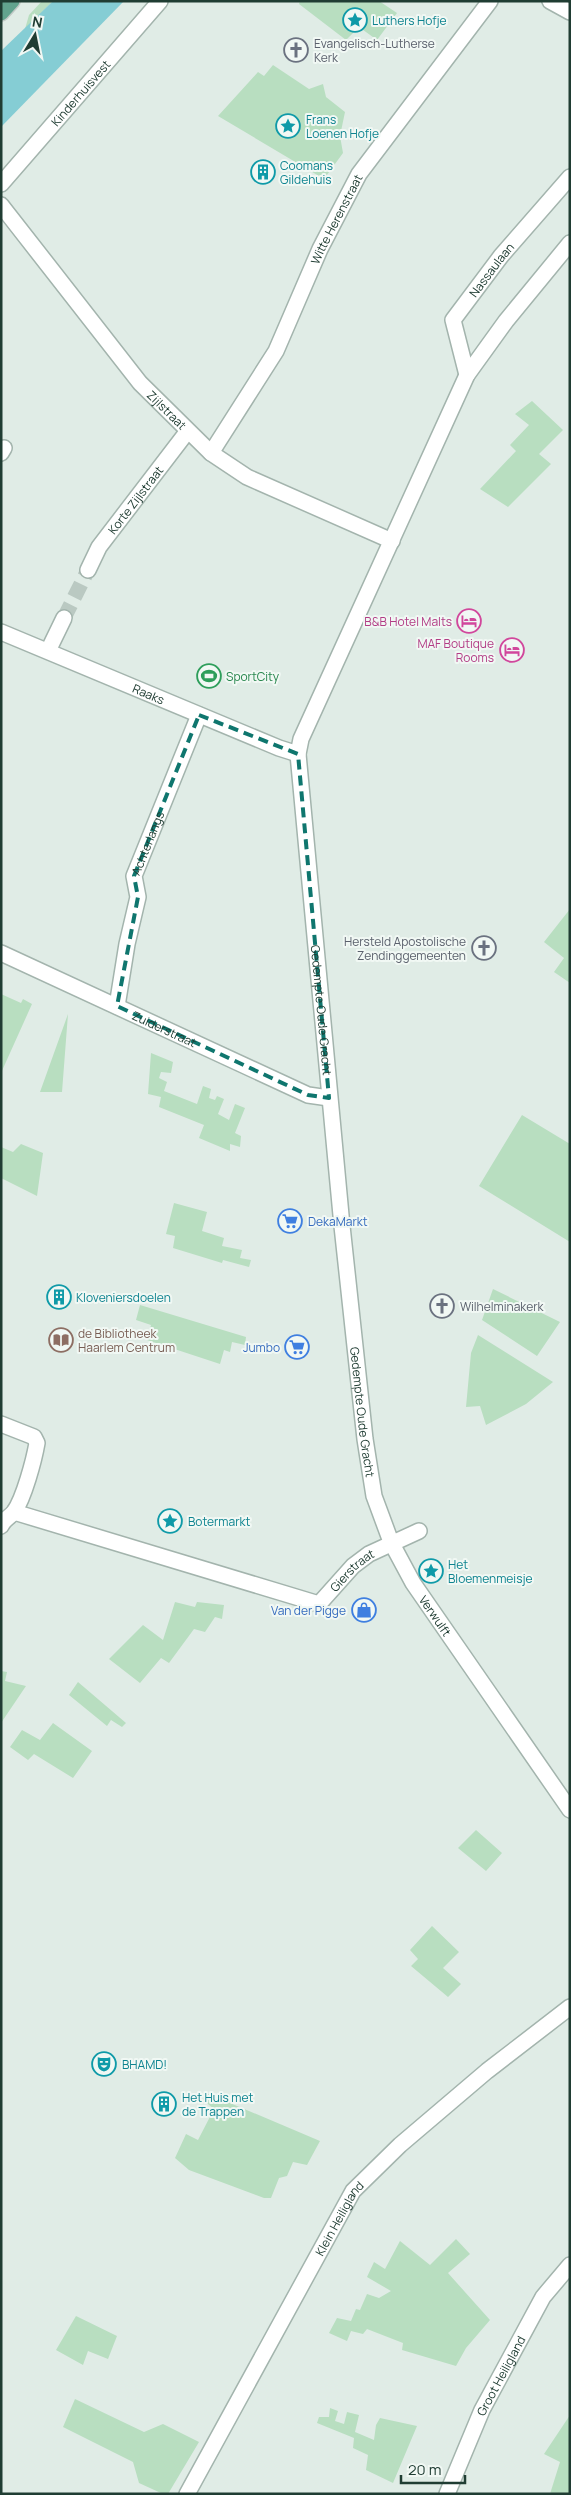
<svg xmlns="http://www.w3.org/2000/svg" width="571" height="2495" font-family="Manrope,sans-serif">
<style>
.green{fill:#b8dec0}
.water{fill:#85cdd4}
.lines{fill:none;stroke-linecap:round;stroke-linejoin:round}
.minor-tunnel{stroke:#bac9c2;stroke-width:15;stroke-dasharray:15 8;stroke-linecap:butt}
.minor-casing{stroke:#a3b4ad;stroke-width:18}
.major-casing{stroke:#c1c9c6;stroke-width:18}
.minor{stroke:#fff;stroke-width:15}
.major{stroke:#62a38e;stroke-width:15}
.marked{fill:none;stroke:#0f766e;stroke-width:4;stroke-dasharray:10 6;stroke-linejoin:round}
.labels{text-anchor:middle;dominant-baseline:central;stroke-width:4;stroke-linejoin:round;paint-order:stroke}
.culture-label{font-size:12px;fill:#0d838f;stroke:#f1f8f4;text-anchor:start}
.worship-label{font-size:12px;fill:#5b616d;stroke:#f1f8f4;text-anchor:start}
.street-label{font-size:12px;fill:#203d33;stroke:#f1f8f4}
.hotel-label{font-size:12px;fill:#b23c85;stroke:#f1f8f4;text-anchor:end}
.leisure-label{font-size:12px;fill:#27864d;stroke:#f1f8f4;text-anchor:start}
.shop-label{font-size:12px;fill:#366cbe;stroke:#f1f8f4;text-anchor:end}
.education-label{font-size:12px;fill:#785e54;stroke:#f1f8f4;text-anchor:start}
</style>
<rect width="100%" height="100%" fill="#e0ece6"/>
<path class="green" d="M42,1h11l-28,28 4,-14z
M300,1h79l18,12 -20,27 -18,-13 -13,13 -47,-36z
M273,65l36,24 14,-5 3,13 19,15 -5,24 3,17 -19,26 -106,-63 40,-44 6,4z
M532,401l31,29 -24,24 12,10 -43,43 -28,-18 36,-38 -6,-6 19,-20 -14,-11z
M570,909v74l-16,-11 10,-14 -20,-16z
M1,994l20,9 2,-4 9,5 -31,69z
M68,1014l-6,78h-22z
M151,1053l22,9 -2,11 -10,-1 -2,6 8,4 -3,9 33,13 6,-18 8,3 -2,9 6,2 2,-4 7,3 -6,15 11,6 6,-16 10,4 -10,25 6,3 -1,11 -10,-3v7l-31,-13 5,-13 -45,-18 2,-10 -13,-3z
M522,1115l48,29v98l-91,-56z
M21,1144l22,9 -6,43 -36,-18v-31l12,5z
M174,1203l33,9 -5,19 22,7 -2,8 20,4 -2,8 11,2 -2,7 -26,-7 -1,3 -49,-15 2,-12 -9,-2z
M493,1289l67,33 -23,34 -55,-36z
M140,1305l106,32 -1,8 -13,-3 -2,10 -6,-2 -4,14 -73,-24 4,-15 -15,-5z
M478,1335l75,47 -27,22 -40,21 -6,-19 -14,1 5,-54z
M175,1602l20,5 2,-5 27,3 -2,14 -7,-2 -10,15 -11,-3 -25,34 -8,-5 -21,25 -31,-24 34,-34 20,15z
M1,1671l6,1 -2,9 21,5 -25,37z
M78,1682l48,41 -4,4 -11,-7 -4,6 -38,-31z
M53,1723l39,28 -19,27 -39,-24 -6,6 -18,-13 12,-17 18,10z
M476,1830l26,23 -16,18 -28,-23z
M432,1926l27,26 -16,16 18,16 -13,13 -37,-31 7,-7 -8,-9z
M204,2092l116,49 -13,24 -14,-3 -6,14 -8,2 -8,20h-7l-75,-28 -14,-12 11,-24 12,6 16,-31 -11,-9z
M456,2239l14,15 -22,19 42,47 -24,28 -10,18 -54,-16 1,-7 -36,-14 -4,5 -12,-3 -4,10 -18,-8 8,-15 14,3 5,-12 4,1 7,-16 12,4 12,-7 -24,-14 7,-15 11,7 15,-28 30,24z
M76,2316l41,20 -9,23 -20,-8 -5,14 -27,-15z
M75,2399l69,33 19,-8 36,18 -31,52h-5l-24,-11 -6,-21 -70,-35z
M330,2408l8,3 -3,10 9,3 3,-12 12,3 -4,17 19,8 2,-15 4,-7 37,8 -24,57 -27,-13 2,-15 -15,-7 1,-10 -37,-15 2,-6h10z
M570,2415v79h-20l10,-32 -16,-8z"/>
<path class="water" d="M53,1h71l-123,126v-76z"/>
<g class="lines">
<path class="minor-tunnel" d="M64,618l24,-48"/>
<g class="minor-casing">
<g id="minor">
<path d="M550,1l20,11"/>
<path id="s1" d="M1,184l159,-183"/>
<path id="s2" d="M1,205l139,178 71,70 36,24 145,64"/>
<path id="s3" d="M570,243l-64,78 -39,54 -166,364 -3,15 44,472 23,213 9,57 17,46 22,41 157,227"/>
<path id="s4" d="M467,375l-14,-55 48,-64 69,-79"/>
<path d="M1,453l3,-5"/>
<path id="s5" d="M211,453l65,-102 44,-102 39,-75 131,-173"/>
<path id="s6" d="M88,570l11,-23 88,-115"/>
<path id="s7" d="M1,632l278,116 19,6"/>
<path d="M48,651l16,-33"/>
<path id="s8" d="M1,953l307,142 21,3"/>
<path id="s9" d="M117,1006l10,-62 11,-47 -4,-21 65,-161"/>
<path d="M1,1424l33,13 3,6c-3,17 -13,55 -23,69 -4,5 -10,7 -13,14"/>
<path id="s10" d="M14,1512l305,92 34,-38 16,-12 50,-23"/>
<path id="s11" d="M187,2494l166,-303 47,-46 87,-74 83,-64"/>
<path id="s12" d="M447,2494l35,-84 61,-113 27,-32"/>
</g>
</g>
<g class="major-casing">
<path id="major" d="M1,13l11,-12"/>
</g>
<use href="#minor" class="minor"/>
<use href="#major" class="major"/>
</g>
<path class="marked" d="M199,715l99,39 31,344 -21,-3 -191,-89 21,-109 -4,-21z"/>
<defs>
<g id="sight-ring" transform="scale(1.25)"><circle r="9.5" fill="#f1f8f4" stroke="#0f9aa8" stroke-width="1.5"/><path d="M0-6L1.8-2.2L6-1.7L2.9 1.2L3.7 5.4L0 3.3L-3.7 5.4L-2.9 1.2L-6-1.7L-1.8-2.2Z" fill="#0f9aa8"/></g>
<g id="church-ring" transform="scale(1.25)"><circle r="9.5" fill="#f1f8f4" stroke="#6b7280" stroke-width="1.5"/><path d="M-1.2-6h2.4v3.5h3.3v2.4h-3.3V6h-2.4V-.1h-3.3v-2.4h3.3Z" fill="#6b7280"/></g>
<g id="building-ring" transform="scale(1.25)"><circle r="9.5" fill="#f1f8f4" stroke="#0f9aa8" stroke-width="1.5"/><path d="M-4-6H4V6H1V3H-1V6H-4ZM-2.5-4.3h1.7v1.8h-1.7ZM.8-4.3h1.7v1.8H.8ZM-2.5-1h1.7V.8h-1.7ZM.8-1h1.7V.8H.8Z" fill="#0f9aa8"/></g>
<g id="hotel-ring" transform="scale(1.25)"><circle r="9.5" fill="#f1f8f4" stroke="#d1479c" stroke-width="1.5"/><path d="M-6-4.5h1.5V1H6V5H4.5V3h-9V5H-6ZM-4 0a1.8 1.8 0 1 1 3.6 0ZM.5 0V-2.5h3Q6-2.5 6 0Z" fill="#d1479c"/></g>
<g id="stadium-ring" transform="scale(1.25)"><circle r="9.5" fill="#f1f8f4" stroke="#2e9e5b" stroke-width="1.5"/><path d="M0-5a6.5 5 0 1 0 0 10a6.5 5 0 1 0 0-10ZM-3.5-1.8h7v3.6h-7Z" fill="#2e9e5b"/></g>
<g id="supermarket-ring" transform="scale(1.25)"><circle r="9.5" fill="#f1f8f4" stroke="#3f7fe0" stroke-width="1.5"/><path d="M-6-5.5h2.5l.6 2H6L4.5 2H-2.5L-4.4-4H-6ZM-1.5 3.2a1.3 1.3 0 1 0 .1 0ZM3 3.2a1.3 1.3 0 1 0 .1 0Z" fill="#3f7fe0"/></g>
<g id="library-ring" transform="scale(1.25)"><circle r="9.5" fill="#f1f8f4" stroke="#8d6e63" stroke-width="1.5"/><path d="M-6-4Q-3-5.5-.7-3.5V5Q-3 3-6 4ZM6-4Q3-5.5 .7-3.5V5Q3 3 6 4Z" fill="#8d6e63"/></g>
<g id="shop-ring" transform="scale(1.25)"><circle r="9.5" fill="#f1f8f4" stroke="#3f7fe0" stroke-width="1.5"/><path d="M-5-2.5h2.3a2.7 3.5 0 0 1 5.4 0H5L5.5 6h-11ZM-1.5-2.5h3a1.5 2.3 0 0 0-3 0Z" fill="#3f7fe0"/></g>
<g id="theatre-ring" transform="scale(1.25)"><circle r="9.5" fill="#f1f8f4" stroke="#0f9aa8" stroke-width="1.5"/><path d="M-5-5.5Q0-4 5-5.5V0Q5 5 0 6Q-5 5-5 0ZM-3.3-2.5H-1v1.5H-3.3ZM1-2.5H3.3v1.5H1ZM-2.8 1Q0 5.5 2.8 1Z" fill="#0f9aa8"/></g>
</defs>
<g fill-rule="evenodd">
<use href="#sight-ring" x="355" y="20"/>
<use href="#church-ring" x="296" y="50"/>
<use href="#sight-ring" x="288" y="126"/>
<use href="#building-ring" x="263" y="172"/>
<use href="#hotel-ring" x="469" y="621"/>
<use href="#hotel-ring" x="512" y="650"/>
<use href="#stadium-ring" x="209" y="676"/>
<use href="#church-ring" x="484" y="948"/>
<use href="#supermarket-ring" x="290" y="1221"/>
<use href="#building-ring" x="59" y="1297"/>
<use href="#church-ring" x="442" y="1306"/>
<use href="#library-ring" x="61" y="1340"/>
<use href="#supermarket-ring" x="297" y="1347"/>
<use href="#sight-ring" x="170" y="1521"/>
<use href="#sight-ring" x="431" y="1571"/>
<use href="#shop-ring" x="364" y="1610"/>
<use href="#theatre-ring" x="104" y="2064"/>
<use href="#building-ring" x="164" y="2104"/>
</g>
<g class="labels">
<g class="culture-label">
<text x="372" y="20">Luthers Hofje</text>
<text x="306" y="119">Frans<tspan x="306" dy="14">Loenen Hofje</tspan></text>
<text x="280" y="165">Coomans<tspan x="280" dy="14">Gildehuis</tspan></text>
<text x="76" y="1297">Kloveniersdoelen</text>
<text x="188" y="1521">Botermarkt</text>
<text x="448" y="1564">Het<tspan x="448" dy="14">Bloemenmeisje</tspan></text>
<text x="122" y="2064">BHAMD!</text>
<text x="182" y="2097">Het Huis met<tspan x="182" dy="14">de Trappen</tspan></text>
</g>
<g class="worship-label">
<text x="314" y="43">Evangelisch-Lutherse<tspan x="314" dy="14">Kerk</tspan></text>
<text x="466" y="941" text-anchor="end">Hersteld Apostolische<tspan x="466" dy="14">Zendinggemeenten</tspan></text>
<text x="460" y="1306">Wilhelminakerk</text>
</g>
<g class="street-label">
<text stroke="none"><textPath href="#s1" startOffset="121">Kinderhuisvest</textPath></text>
<text stroke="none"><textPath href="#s5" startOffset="266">Witte Herenstraat</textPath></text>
<text stroke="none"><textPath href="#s4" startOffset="120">Nassaulaan</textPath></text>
<text stroke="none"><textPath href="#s2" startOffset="264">Zijlstraat</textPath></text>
<text stroke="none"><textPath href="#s6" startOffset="85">Korte Zijlstraat</textPath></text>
<text stroke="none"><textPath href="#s7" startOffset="160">Raaks</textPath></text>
<text stroke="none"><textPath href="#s9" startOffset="168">Achterlangs</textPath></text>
<text stroke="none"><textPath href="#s3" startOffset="840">Gedempte Oude Gracht</textPath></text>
<text stroke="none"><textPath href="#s8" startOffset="180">Zuiderstraat</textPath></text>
<text stroke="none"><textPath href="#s3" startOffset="1244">Gedempte Oude Gracht</textPath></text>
<text stroke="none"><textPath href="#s10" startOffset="366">Gierstraat</textPath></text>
<text stroke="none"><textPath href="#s3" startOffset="1464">Verwulft</textPath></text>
<text stroke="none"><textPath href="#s11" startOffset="315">Klein Heiligland</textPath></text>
<text stroke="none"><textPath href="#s12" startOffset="130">Groot Heiligland</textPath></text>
</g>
<g class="hotel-label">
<text x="452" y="621">B&amp;B Hotel Malts</text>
<text x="494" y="643">MAF Boutique<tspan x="494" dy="14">Rooms</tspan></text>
</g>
<g class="leisure-label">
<text x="226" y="676">SportCity</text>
</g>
<g class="shop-label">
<text x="308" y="1221" text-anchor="start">DekaMarkt</text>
<text x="280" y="1347">Jumbo</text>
<text x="346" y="1610">Van der Pigge</text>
</g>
<g class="education-label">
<text x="78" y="1333">de Bibliotheek<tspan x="78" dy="14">Haarlem Centrum</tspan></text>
</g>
</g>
<rect width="571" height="2495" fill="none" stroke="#203d33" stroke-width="5"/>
<g transform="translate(35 35) rotate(10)" stroke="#f1f8f4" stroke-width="4" paint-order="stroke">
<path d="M0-4L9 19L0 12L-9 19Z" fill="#203d33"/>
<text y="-8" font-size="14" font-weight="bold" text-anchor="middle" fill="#203d33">N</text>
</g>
<path d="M401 2475v8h64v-8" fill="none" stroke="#203d33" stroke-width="2.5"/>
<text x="408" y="2475" font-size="15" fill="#203d33" stroke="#f1f8f4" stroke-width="4" paint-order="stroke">20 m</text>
</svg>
